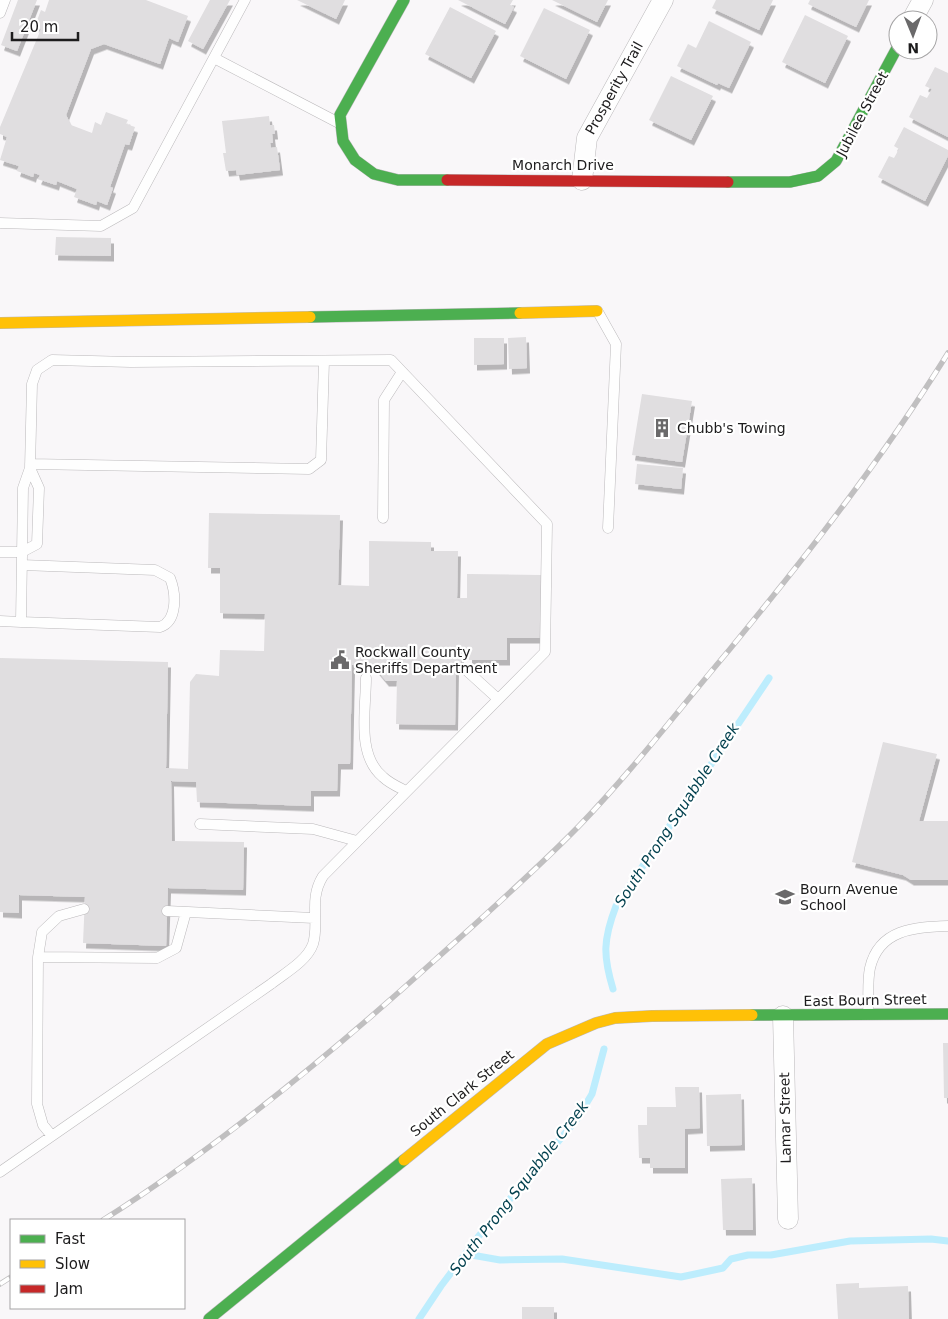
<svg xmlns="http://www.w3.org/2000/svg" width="948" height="1319" font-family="'DejaVu Sans',sans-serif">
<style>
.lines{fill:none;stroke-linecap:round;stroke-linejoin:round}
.stream{stroke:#bdedfd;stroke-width:7}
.building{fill:#e0dee0;filter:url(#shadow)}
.lane-casing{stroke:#bbb9bb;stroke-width:11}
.street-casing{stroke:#bbb9bb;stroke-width:21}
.fast-casing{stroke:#bbb9bb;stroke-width:12}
.slow-casing{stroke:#bbb9bb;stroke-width:12}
.jam-casing{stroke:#bbb9bb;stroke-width:12}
.lane{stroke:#fefefe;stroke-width:10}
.street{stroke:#fefefe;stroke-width:20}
.fast{stroke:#4caf50;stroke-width:11}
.slow{stroke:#ffc107;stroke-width:11}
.jam{stroke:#c62828;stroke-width:11}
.rail-casing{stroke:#c0bfc0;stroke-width:5.5}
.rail{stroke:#fff;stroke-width:4;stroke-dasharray:11;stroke-linecap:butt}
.labels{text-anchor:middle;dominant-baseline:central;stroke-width:4.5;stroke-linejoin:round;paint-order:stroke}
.street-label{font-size:14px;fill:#1d1c1d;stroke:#fff}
.poi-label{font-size:14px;fill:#1d1c1d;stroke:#fff;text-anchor:start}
.water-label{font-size:15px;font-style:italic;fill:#003f4d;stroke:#fff}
</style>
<defs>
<filter id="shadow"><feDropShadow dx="3" dy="5.5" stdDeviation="0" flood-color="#0004"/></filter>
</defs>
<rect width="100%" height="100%" fill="#f9f7f9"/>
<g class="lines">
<path class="stream" d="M613,989c-10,-33 -10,-49 3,-83l153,-228
M466,1254l34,6 62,-1 119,18 42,-9 8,-9 17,-4h23l79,-14 81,-2 17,2
M419,1319l22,-33 37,-49 99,-118 15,-25 12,-45"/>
</g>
<path class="building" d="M18,0h19l-20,51 -16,-6z
M49,0h97l42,16 -10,26 -9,-4 -9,26 -56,-20 -13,5 -25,66 5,10 21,8 3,-11 6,3 5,-13 22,8 -2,4 9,3 -6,18 -4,-1 -15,43 3,1 -6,17 -10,-4 -1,4 -22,-8 3,-8 -20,-8 -1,4 -18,-6 2,-4 -6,-2 -1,4 -16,-6 2,-5 -19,-6 7,-23 -7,-3v-7l41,-98 -6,-3 6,-16 4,2z
M210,0h20l-27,49 -15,-8z
M297,0h48l-9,19z
M458,0h55l-3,5 4,2 -9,17z
M552,0h56l-11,22z
M716,0h57l-14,30 -47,-22z
M810,0h59l-13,27 -48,-23z
M450,7l46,24 -25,47 -46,-24z
M544,8l46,22 -24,49 -46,-23z
M805,15l43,21 -23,47 -43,-21z
M709,21l42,21 -22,46 -11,-5 -1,2 -40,-19 11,-22 8,4z
M935,67l13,6v64l-39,-20 11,-22 7,3 5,-9 -7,-3z
M671,76l42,20 -22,44 -42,-20z
M269,116l1,9h4l1,9h-3l1,9h-3l1,5 6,-1 3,23 -43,5 -1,-5 -10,1 -3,-18h3l-4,-32z
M904,127l44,23v6l-23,45 -47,-24 11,-21 5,2 5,-9 -5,-3z
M56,237l55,1v18l-56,-1z
M526,337l1,31 -18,1 -1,-31z
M474,338h30v26l-30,1z
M642,394l50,7 -10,61 -50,-7z
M637,464l46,4 -2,21 -46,-5z
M209,513l131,2 -2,70 31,1v-45l62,1v9h27l-1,47h10v-24l74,1 -1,63h-33v22h-38v-9l-8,-1v15h-5l-1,60 -59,-1 1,-43h-11l-10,-12 1,-4h-25l-2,99h-12l-1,27h-26v15l-114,-4 -1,-20 -25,-1 1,60 72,1 -1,48 -75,-2 -2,58 -83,-3 2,-46 -66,-2v18l-19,-1v-254l168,4 -2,106 22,1 2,-87 6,-8 23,2 1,-26 44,1 1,-37 -45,-1v-45h-12z
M883,742l54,12 -18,67h29v59h-37l-8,-5 -51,-13z
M943,1043h5v55h-4z
M675,1087h24l1,41 -15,1v39h-35v-10h-11l-1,-33h9v-18h29z
M741,1094l1,51 -35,1 -1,-51z
M752,1178l1,52h-30l-2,-51z
M859,1283v5l49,-2 1,33h-71l-2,-35z
M522,1307h32v12h-32z"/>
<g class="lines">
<g class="lane-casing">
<path id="lane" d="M0,13l5,-13
M214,58l123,64
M0,223l101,3 32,-18 112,-208
M598,312l18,32 -8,184
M30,464l279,5 12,-9 3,-99
M383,518l1,-118 18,-28
M0,552h22l15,-8 2,-56 -9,-20
M0,621l21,1 2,-134 7,-20 2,-84 5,-14 15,-10 79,2 260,-2 156,164 -2,128 -222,224c-15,24 -3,45 -10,68 -6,17 -28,29 -42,40l-271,188
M21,622l139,5c18,-6 16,-34 10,-49l-15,-8 -133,-5
M465,669l33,30
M366,678c0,31 -10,77 17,99 6,6 15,10 23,14
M200,824l113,5 44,12
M167,911l147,7
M38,957l119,1 19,-10 10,-36
M868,1014c1,-15 -1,-32 2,-46 9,-39 45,-41 78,-42
M52,1136l-9,-11 -6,-21 1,-147 4,-25 17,-16 25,-7"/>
</g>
<g class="street-casing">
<path id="street" d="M912,20l11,-20
M582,180l5,-42 76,-138
M783,1016l5,203"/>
</g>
<g class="fast-casing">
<path id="fast" d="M404,0l-64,115 3,26 12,19 19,14 24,6h49
M728,182h62l28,-6 18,-15 62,-115
M310,317l210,-4
M752,1015l196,-1
M209,1319l195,-159"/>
</g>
<g class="slow-casing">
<path id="slow" d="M520,313l77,-2
M0,323l310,-6
M404,1160l143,-116 49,-21 19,-5 37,-2 100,-1"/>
</g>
<g class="jam-casing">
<path id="jam" d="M447,180l281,2"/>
</g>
<use href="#lane" class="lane"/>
<use href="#street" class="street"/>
<use href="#fast" class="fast"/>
<use href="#slow" class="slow"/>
<use href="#jam" class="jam"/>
<g class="rail-casing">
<path id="rail" d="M103,1220c117,-74 230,-168 332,-260 49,-44 98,-87 144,-134 54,-56 101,-118 151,-177 78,-95 153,-191 218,-296
M0,1284l11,-7"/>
</g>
<use href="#rail" class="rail"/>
</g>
<defs>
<g id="building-bare" transform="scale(1.5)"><path d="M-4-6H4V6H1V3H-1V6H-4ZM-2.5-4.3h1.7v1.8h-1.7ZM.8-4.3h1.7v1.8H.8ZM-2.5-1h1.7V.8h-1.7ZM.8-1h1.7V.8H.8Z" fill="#6a696a" stroke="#fff" stroke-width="2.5" paint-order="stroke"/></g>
<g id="civic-bare" transform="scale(1.5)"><path d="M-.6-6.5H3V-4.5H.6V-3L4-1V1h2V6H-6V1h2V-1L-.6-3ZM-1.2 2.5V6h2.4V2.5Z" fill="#6a696a" stroke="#fff" stroke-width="2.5" paint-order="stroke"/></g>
<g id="school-bare" transform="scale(1.5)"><path d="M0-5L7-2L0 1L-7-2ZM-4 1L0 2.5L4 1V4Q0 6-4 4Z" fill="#6a696a" stroke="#fff" stroke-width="2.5" paint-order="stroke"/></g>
</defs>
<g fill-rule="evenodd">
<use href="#building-bare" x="662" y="428"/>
<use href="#civic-bare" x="340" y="660"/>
<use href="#school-bare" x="785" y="897"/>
</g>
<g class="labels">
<g class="street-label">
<text transform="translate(614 88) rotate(-61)">Prosperity Trail</text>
<text transform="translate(862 114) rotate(-62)">Jubilee Street</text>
<text x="563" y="165">Monarch Drive</text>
<text transform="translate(865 1000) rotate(-1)">East Bourn Street</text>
<text transform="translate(462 1093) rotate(-39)">South Clark Street</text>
<text transform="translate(785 1118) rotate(-91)">Lamar Street</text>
</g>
<g class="poi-label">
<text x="677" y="428">Chubb's Towing</text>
<text x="355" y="652">Rockwall County<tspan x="355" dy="16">Sheriffs Department</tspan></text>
<text x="800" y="889">Bourn Avenue<tspan x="800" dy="16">School</tspan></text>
</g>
<g class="water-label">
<text transform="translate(677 815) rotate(-57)">South Prong Squabble Creek</text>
<text transform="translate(519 1188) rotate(-52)">South Prong Squabble Creek</text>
</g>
</g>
<rect x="10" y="1219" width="175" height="90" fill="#ffffff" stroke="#a5a4a5"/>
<rect x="20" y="1235" width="25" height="8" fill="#4caf50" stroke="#a5a4a5"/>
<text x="55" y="1244" font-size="15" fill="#1d1c1d">Fast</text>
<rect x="20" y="1260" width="25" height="8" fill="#ffc107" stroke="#a5a4a5"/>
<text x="55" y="1269" font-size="15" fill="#1d1c1d">Slow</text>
<rect x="20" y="1285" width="25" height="8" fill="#c62828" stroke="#a5a4a5"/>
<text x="55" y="1294" font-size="15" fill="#1d1c1d">Jam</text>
<g transform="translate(913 35) rotate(179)"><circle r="24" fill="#ffffff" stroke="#a5a4a5"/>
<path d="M0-4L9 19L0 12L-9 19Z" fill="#6a696a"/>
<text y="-8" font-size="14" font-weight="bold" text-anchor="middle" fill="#1d1c1d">N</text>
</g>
<path d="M12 32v8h66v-8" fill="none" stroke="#1d1c1d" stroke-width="2.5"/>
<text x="20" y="32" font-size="15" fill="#1d1c1d" stroke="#ffffff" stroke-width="4" paint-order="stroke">20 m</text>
</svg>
